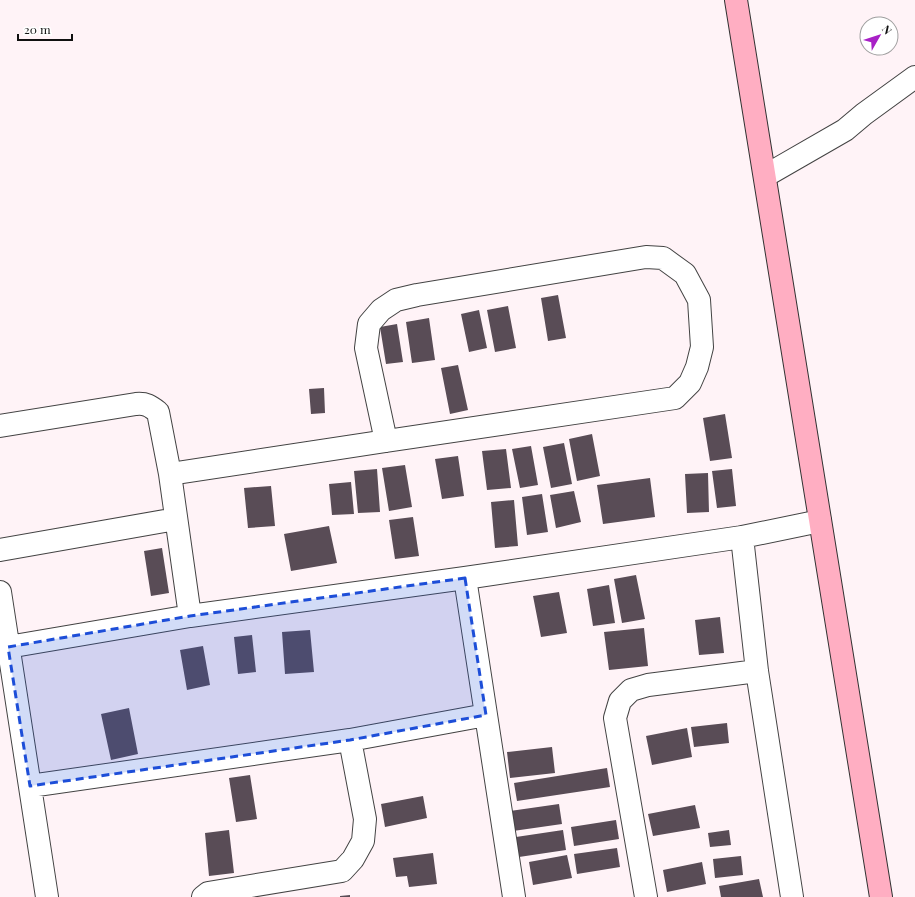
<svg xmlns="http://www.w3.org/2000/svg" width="915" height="897" font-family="'Playfair Display',serif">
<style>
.building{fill:#594c56}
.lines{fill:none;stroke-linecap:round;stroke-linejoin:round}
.street-casing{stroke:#434343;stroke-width:24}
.secondary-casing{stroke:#323232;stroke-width:24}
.street{stroke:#fff;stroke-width:22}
.secondary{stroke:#ffaec2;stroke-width:22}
.marked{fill:#1d4ed8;fill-opacity:0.2;stroke:#1d4ed8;stroke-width:3;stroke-dasharray:8 5;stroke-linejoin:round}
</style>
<rect width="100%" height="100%" fill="#fff3f7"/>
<path class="building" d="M558,295l8,43 -18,3 -7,-43z
M508,306l8,42 -21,4 -8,-42z
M479,310l8,38 -18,4 -8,-38z
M429,318l6,42 -23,3 -6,-41z
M397,324l6,38 -17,2 -6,-37z
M458,365l10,45 -18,4 -9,-46z
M324,388l1,25 -14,1 -2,-25z
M725,414l7,44 -22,3 -7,-43z
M592,434l8,42 -23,5 -8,-42z
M564,443l8,41 -21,4 -8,-41z
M531,446l7,39 -18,3 -8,-39z
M506,449l5,39 -24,2 -5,-39z
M458,456l6,40 -22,3 -7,-40z
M405,465l7,42 -23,4 -7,-43z
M377,469l3,43 -22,1 -4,-42z
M732,469l4,37 -19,2 -5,-37z
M708,473l1,39 -22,1 -2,-39z
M650,478l5,39 -52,7 -6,-39z
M351,482l3,32 -22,1 -3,-31z
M271,486l4,40 -27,2 -4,-40z
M574,491l7,31 -25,6 -6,-33z
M542,494l6,38 -21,3 -5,-38z
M514,500l4,46 -23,2 -4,-46z
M413,517l6,39 -24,3 -6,-39z
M329,526l8,37 -46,8 -7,-37z
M162,548l7,45 -18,3 -7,-45z
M636,575l9,44 -23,4 -8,-44z
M609,585l6,38 -22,3 -6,-37z
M559,592l8,41 -26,4 -8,-41z
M720,617l4,36 -25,2 -4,-35z
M644,628l4,38 -39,4 -5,-38z
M310,630l4,42 -29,2 -3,-42z
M252,635l4,37 -18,2 -4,-37z
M203,646l7,39 -23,5 -7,-40z
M129,708l9,46 -27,6 -10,-46z
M727,723l2,20 -35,4 -3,-20z
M687,728l5,29 -40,8 -6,-29z
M552,747l3,26 -45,5 -3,-26z
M607,768l3,19 -93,14 -3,-18z
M250,775l7,44 -21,3 -7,-44z
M423,796l4,22 -42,9 -4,-23z
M559,804l3,20 -49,7 -3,-20z
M695,805l5,23 -47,8 -5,-22z
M616,820l3,19 -45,7 -3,-19z
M229,830l5,43 -25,3 -4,-43z
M563,830l3,20 -47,7 -3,-20z
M729,830l2,15 -21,2 -2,-14z
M617,848l3,19 -43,7 -3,-20z
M433,853l4,31 -28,3 -2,-11 -11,1 -3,-19z
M567,855l5,23 -39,7 -4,-23z
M741,856l2,19 -28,3 -2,-19z
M702,862l4,22 -39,8 -4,-22z
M759,879l4,18h-42l-2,-11z
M350,895v2h-10v-1z"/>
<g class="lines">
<g class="street-casing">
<path id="street" d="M765,176l80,-46 19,-16 51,-37
M0,426l136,-22c10,-1 14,2 22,8l12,62 20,142
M170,474l216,-33 289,-43 15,-15 7,-16 5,-20 -3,-47 -14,-26 -22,-16 -17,-1 -229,38 -21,5 -15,10 -12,14 -3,24 20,93
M742,537l15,134 35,226
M0,550l176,-31
M465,578l49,319
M0,592l47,305
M8,647l182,-31 275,-38 277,-41 78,-16
M30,786l320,-46 136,-25
M203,897l5,-4 134,-22 11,-12 10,-18 2,-22 -15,-79
M646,897l-31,-179 5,-17 11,-11 17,-5 109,-14"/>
</g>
<g class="secondary-casing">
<path id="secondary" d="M736,0l145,897"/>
</g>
<use href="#street" class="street"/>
<use href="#secondary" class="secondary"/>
</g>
<path class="marked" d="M465,578l21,137 -136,25 -320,46 -22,-139 182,-31z"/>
<g transform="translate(879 36) rotate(51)"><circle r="19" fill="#ffffff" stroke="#9f9f9f"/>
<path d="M0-3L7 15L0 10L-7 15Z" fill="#a821c6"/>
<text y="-6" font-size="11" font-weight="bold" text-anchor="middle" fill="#101010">N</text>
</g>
<path d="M18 34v6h54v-6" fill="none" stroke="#101010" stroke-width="2"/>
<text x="24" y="34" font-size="12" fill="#101010" stroke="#ffffff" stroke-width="3" paint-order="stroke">20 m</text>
</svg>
